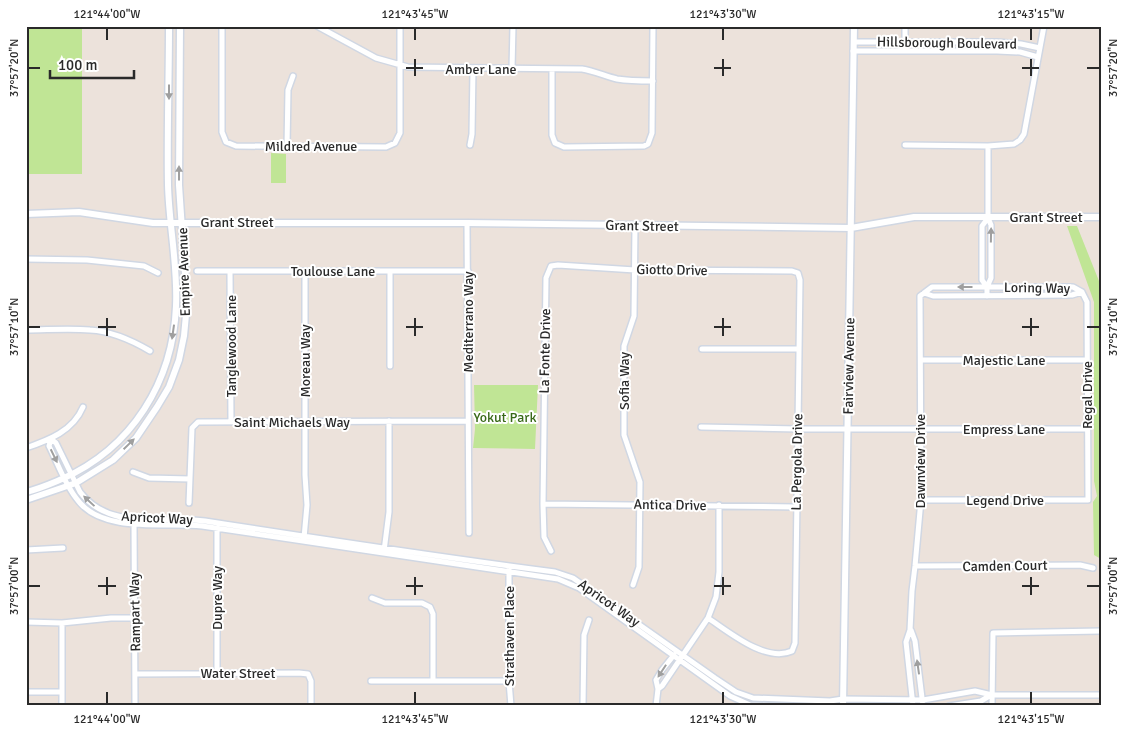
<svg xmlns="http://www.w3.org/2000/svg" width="1127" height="732" font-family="Signika,sans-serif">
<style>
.grass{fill:#c0e595}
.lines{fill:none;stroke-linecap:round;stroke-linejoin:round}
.minor-casing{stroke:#d0d7e3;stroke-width:8}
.tertiary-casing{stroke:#d0d7e3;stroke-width:9}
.minor{stroke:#fff;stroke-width:5}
.tertiary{stroke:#fff;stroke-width:6}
.oneway{fill:#9f9f9f}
.ticks{fill:none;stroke:#2a2a2a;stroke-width:2}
.labels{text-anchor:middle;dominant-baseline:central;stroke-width:4;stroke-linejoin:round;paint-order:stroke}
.street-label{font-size:14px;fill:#2a2a2a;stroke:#fff}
.park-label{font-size:14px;fill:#386918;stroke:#fff}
.neatline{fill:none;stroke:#2a2a2a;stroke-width:2}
.ticks-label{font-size:12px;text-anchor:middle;fill:#2a2a2a}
</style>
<rect width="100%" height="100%" fill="#ece2db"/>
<path class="grass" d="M26,26h56v148h-56z
M271,153l15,1v29h-15z
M1067,226h10l24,60v273l-7,-4 -1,-53 4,-6 -3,-15v-179z
M474,385h64l-3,64 -62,-1 2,-19z"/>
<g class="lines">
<g class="minor-casing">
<path id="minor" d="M222,26v106l4,10 10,4 150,1 9,-4 5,-10v-107
M317,26l59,32 32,9 174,2c12,2 23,7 35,10 12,2 24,2 36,2
M854,42h143l24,2 19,4
M853,51h144l23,1 18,5
M905,51v-25
M512,69l1,-43
M552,69v66l3,8 9,4 80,-1 4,-2 4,-11 1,-107
M470,145l2,-11 1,-65
M905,145l83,1 26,-2 6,-4 4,-6 20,-108
M287,146l1,-56 5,-14
M467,223l2,310
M26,259l61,1 57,6 14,7
M197,271h271
M230,271l1,151
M390,271v95
M987,287l-5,-7v-54l6,-8
M924,293l9,3 139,-1 10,-3
M987,296v-9l4,-9v-53l-3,-7v-72
M26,330c21,0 43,-2 64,0 20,1 43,11 60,21
M702,349h97
M921,360h166
M701,427l97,2h289
M26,448c23,-8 47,-17 57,-41
M133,472l16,6 41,1
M921,500h167l-1,-198 -5,-10
M189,503l3,-75 6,-6 270,-1
M543,504l254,3
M134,521l1,185
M304,538l3,-33 -2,-30v-204
M26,550l37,-2
M384,551l5,-39v-91
M551,551l-7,-14 -1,-33 3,-226 5,-12 7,-1 77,5 157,1 6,2 2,7 -5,363 -3,8c-26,12 -63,-19 -84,-33
M915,566l165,-1 13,3
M509,569v112l2,25
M633,585l6,-18 1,-85 -16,-47v-89l10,-30 1,-90
M372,598l13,5h37l8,4 3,7v67
M26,622l36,1 49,-5h23
M62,623v83
M911,630l4,11 8,65
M217,673v-147
M135,674l164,-1 9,1 3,7v25
M371,681h138
M658,689l4,-3 46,-68 8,-21 3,-25v-67
M26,692h36
M583,706l1,-71 5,-15
M656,706l2,-17 -2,-9 6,-10 12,-15
M782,706l-32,-1 -20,-9 -151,-108 -21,-9 -356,-53c-36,-4 -96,7 -122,-23 -14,-16 -22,-39 -31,-57l2,-7 5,4 24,49c9,12 20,19 34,23 28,9 61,2 91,6 116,18 233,36 350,51l18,6 142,100 21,14 17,6 77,3 13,-2 80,1 52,-9 17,4h109
M913,706l-7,-64 4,-12 2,-39 3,-25 6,-66 -1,-204 12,-9h141l9,5
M949,706l32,-5 10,-6
M992,706l1,-73 108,-2"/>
</g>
<g class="tertiary-casing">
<path id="tertiary" d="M26,214l53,-2 74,11h314l384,5 63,-11h187
M26,492c13,-3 24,-8 36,-13 70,-31 111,-97 114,-173 2,-40 -7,-81 -8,-121 -1,-53 1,-106 1,-159
M26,500l50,-17 37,-23 23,-22 21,-31 12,-20 10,-27 5,-24 3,-32 -8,-119 1,-159
M843,706l11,-680"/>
</g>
<use href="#minor" class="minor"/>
<use href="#tertiary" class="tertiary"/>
</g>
<defs><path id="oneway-solid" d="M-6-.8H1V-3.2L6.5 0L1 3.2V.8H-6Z" transform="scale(1.25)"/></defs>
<g class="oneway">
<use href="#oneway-solid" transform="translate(169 92) rotate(90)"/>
<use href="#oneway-solid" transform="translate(179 173) rotate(-90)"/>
<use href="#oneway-solid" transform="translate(991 235) rotate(-89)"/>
<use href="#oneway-solid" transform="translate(965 287) rotate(180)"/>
<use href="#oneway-solid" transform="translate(173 332) rotate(98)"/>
<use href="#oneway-solid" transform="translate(129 444) rotate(-44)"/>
<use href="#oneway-solid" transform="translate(54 456) rotate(64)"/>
<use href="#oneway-solid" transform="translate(89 501) rotate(-137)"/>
<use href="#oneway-solid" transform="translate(918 667) rotate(-98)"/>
<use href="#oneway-solid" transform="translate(662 671) rotate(123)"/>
</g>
<path class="ticks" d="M107,28v12M415,28v12M723,28v12M1031,28v12M415,59v17M723,59v17M1031,59v17M28,68h12M406,68h17M714,68h17M1022,68h17M1087,68h13M107,318v18M415,318v18M723,318v18M1031,318v18M28,327h12M98,327h18M406,327h17M714,327h17M1022,327h17M1087,327h13M107,577v18M415,577v18M723,577v18M1031,577v18M28,586h12M98,586h18M406,586h17M714,586h17M1022,586h17M1087,586h13M107,692v12M415,692v12M723,692v12M1031,692v12"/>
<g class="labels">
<g class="street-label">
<text transform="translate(947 43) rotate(1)">Hillsborough Boulevard</text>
<text x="481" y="69">Amber Lane</text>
<text x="311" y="146">Mildred Avenue</text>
<text x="1046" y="217">Grant Street</text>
<text x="237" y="222">Grant Street</text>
<text transform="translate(642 226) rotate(1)">Grant Street</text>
<text transform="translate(672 270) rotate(1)">Giotto Drive</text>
<text x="333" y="271">Toulouse Lane</text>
<text transform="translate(184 272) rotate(-92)">Empire Avenue</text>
<text transform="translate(1037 288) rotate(1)">Loring Way</text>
<text transform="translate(468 322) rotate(-90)">Mediterrano Way</text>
<text transform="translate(231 346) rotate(-90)">Tanglewood Lane</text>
<text transform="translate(545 351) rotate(-89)">La Fonte Drive</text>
<text x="1004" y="360">Majestic Lane</text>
<text transform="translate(305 361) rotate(-90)">Moreau Way</text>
<text transform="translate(849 366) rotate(-89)">Fairview Avenue</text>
<text transform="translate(624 381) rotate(-90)">Sofia Way</text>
<text transform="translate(1087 395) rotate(-90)">Regal Drive</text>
<text x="292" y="422">Saint Michaels Way</text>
<text x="1004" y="429">Empress Lane</text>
<text transform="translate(920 461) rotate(-90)">Dawnview Drive</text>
<text transform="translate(797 462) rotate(-89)">La Pergola Drive</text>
<text x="1005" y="500">Legend Drive</text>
<text transform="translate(670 505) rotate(1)">Antica Drive</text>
<text transform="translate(157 518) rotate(3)">Apricot Way</text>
<text transform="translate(1005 566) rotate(-1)">Camden Court</text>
<text transform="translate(217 598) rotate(-90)">Dupre Way</text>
<text transform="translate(609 603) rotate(35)">Apricot Way</text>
<text transform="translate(135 612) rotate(-91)">Rampart Way</text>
<text transform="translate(509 636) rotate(-90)">Strathaven Place</text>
<text x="238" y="673">Water Street</text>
</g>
<g class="park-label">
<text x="505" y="417">Yokut Park</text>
</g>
</g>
<rect width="1127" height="732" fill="none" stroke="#ffffff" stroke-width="55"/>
<path d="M50 70v8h84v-8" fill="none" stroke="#2a2a2a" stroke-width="2.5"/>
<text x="58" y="70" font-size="15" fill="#2a2a2a" stroke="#ffffff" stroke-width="4" paint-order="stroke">100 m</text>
<rect x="28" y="28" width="1072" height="676" class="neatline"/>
<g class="ticks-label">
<text x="107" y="18">121°44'00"W</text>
<text x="415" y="18">121°43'45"W</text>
<text x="723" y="18">121°43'30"W</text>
<text x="1031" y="18">121°43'15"W</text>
<text transform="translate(14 68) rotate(-90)" y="4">37°57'20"N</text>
<text transform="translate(1113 68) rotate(-90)" y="4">37°57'20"N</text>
<text transform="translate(14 327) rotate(-90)" y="4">37°57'10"N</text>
<text transform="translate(1113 327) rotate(-90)" y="4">37°57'10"N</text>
<text transform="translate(14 586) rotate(-90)" y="4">37°57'00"N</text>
<text transform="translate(1113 586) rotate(-90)" y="4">37°57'00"N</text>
<text x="107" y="723">121°44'00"W</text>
<text x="415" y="723">121°43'45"W</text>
<text x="723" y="723">121°43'30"W</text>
<text x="1031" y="723">121°43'15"W</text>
</g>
</svg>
